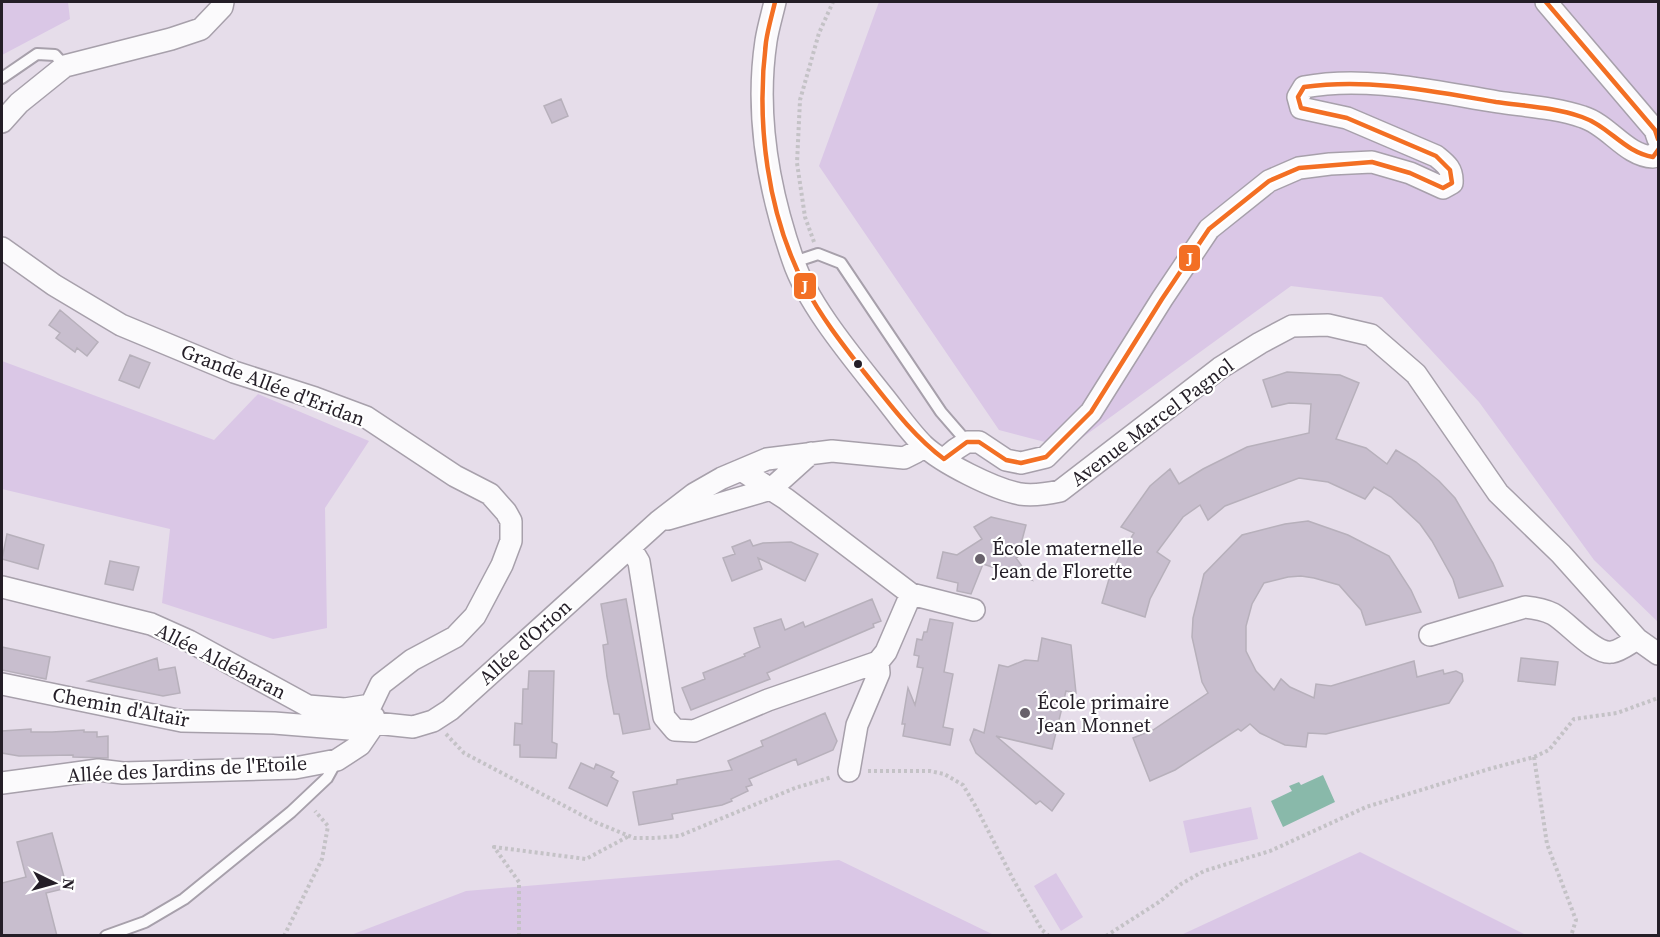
<svg xmlns="http://www.w3.org/2000/svg" width="1660" height="937" font-family="'Source Serif 4',serif">
<style>
.green{fill:#dac7e6}
.water{fill:#89b9aa}
.building{fill:#c8bece;stroke:#b7b0bb;stroke-width:1.5}
.lines{fill:none;stroke-linecap:round;stroke-linejoin:round}
.service-casing{stroke:#a7a0ab;stroke-width:14}
.minor-casing{stroke:#a7a0ab;stroke-width:24}
.path{stroke:#c4c2c6;stroke-width:4;stroke-dasharray:3 3;stroke-linecap:butt}
.service{stroke:#fbfafc;stroke-width:10}
.minor{stroke:#fbfafc;stroke-width:21}
.bus-1-casing{stroke:#fff;stroke-width:9}
.bus-1{stroke:#f36f24;stroke-width:4.5}
.bus-dot{fill:#241e27;stroke:#fff;stroke-width:2}
.poi-dot{fill:#68616b;stroke:#fff;stroke-width:2}
.labels{text-anchor:middle;dominant-baseline:central;stroke-width:4.5;stroke-linejoin:round;paint-order:stroke}
.street-label{font-size:20px;fill:#241e27;stroke:#fff}
.poi-label{font-size:20px;fill:#241e27;stroke:#fff;text-anchor:start}
.line-badge{stroke:#fff;stroke-width:2}
.badge-label{font-size:16px;text-anchor:middle;font-weight:bold;fill:#fff}
</style>
<rect width="100%" height="100%" fill="#e6ddea"/>
<path class="green" d="M2,2h66l2,17 -68,36z
M879,2h779v620l-64,-62 -115,-158 -97,-105 -91,-11 -223,162 -69,-18 -180,-264z
M2,361l212,79 44,-46 111,47 -44,67 2,120 -54,11 -111,-36 8,-74 -168,-40z
M1251,807l7,32 -68,14 -7,-32z
M1360,852l166,83h-345z
M839,860l155,75h-643l115,-44z
M1056,873l27,44 -22,14 -27,-45z"/>
<path class="water" d="M1323,775l12,27 -52,25 -12,-26 21,-10 -3,-5 10,-4 2,3z"/>
<path class="building" d="M561,99l7,17 -16,7 -8,-17z
M60,310l38,32 -11,14 -10,-8 -2,4 -19,-14 4,-5 -11,-8z
M130,355l20,8 -11,25 -20,-8z
M1287,372l53,3 19,8 -23,56 30,9 21,16 9,-14 20,12 23,19 16,17 38,65 10,23 -44,12 -6,-19 -21,-38 -12,-17 -29,-27 -17,-10 -9,12 -37,-17 -29,-4 -74,28 -17,14 -8,-15 -17,12 -26,35 13,9 -20,38 -5,18 -43,-14 7,-24 11,-24 14,-22 -13,-6 29,-41 20,-17 9,15 24,-15 44,-22 62,-14 2,-29 -22,-1 -17,4 -9,-27z
M991,517l35,8 -5,19 5,8 -10,6 16,22 -49,-16 -12,30 -14,-3 1,-8 -21,-5 6,-26 14,3 25,-16 -8,-12z
M1308,521l40,14 41,21 22,34 10,22 -55,13 -5,-15 -22,-25 -25,-7 -13,-2 -13,1 -24,6 -12,21 -6,22v25l10,20 18,19 7,-11 9,8 24,11 2,-14 15,2 83,-25 3,16 26,-7 1,4 12,-3 6,3 1,7 -14,22 -123,31 -18,-1 -2,14 -21,-2 -25,-12 -10,-9 -9,7 -3,-2 -63,41 -25,11 -17,-43 20,-8 55,-37 -6,-11 -10,-45 1,-19 11,-44 38,-39 43,-11z
M7,534l37,11 -6,24 -36,-10z
M750,540l3,6 10,-3 28,-1 27,12 -13,27 -47,-23 4,11 -30,12 -9,-23 12,-4 -3,-7z
M110,561l29,6 -6,23 -28,-6z
M626,599l24,130 -27,5 -4,-20h-5l-7,-37 -4,-32 5,-1 -7,-40z
M872,599l9,22 -8,3 1,3 -107,46 3,6 -79,31 -9,-22 23,-9 -2,-6 42,-17 -1,-2 16,-7 -6,-19 27,-9 4,11 18,-8 2,5z
M930,619l23,4 -9,49 9,2 -10,53 10,2 -3,16 -47,-9 2,-12h-3l6,-36 7,17 8,-37 -6,-1 2,-11 -5,-1 3,-16 5,1 2,-8h3z
M1042,638l29,7 5,48 -10,-2 -14,58 -56,-13 68,58 -12,17 -12,-10 -4,3 -60,-51 -6,-13 4,-11 10,4 15,-68 9,2 17,-7 13,1z
M2,647l48,10 -4,22 -44,-9z
M157,658l2,12 16,-3 5,26 -17,3 -75,-15z
M1521,658l37,4 -3,23 -37,-4z
M529,671h25l-2,71 5,2 -1,14 -36,-1v-12h-6l1,-22 7,1 1,-35h5z
M825,713l12,28 -4,9 -35,15 -2,-6 -47,20 3,6 -6,2 2,4 -17,8 1,2 -10,4 -50,9 1,5 -34,6 -6,-33 44,-8v-4l55,-10 -4,-9 35,-15 -2,-5z
M31,729v3h21l32,-2v2h13v5l11,-1v22l-35,-1v-2l-54,1 -17,-3v-22z
M581,763l13,6 2,-5 18,8 -3,5 7,4 -11,25 -38,-18z
M52,833l15,55 -21,5 11,43h-55v-53l24,-6 -9,-35z"/>
<g class="lines">
<g class="service-casing">
<path id="service" d="M2,78l35,-24 18,1 10,11
M794,262l24,-8 23,9 100,149 26,30
M106,936l39,-14 39,-23 107,-87 36,-34 10,-18"/>
</g>
<g class="minor-casing">
<path id="minor" d="M775,2c-3,13 -7,26 -9,39 -11,73 3,150 27,219 15,45 60,98 90,136 13,16 25,34 40,49 19,18 71,44 97,49 14,2 26,0 40,-3l160,-123 40,-25 32,-17 36,-1 43,10 45,39 82,119 63,61 76,85 21,15
M1546,2l109,128 3,9
M2,122l17,-19 46,-37 106,-27 30,-10 21,-22 1,-5
M2,248l52,37 67,40 113,47 81,26 51,19 89,59 35,18 16,18 5,9v20l-9,24 -27,51 -20,21 -43,23 -31,24 -10,21
M944,459l12,-10 11,-7h12l27,18 15,3 25,-6 45,-45 71,-113 47,-70 60,-48 30,-13 31,-4 42,-2 38,11 33,15 9,-5c1,-14 -6,-19 -16,-27l-89,-38 -46,-10 -3,-11 6,-10c63,-12 131,5 194,15 28,4 59,6 85,15 26,8 43,39 70,40l5,-7
M668,519l103,-30 40,-36
M630,547l9,15 25,155 11,13 19,1 74,-31 110,-38 8,-10 25,-58 -125,-95 -45,-29
M2,587l149,37 38,17 119,65 37,3 26,-4
M911,594l63,16
M1430,635l95,-28c10,1 18,2 28,7 16,9 41,41 59,38 8,-1 18,-9 25,-13
M2,684l180,37 92,2 75,6 26,-6 38,4 20,-6 17,-11 209,-189 35,-27 28,-16 45,-19 65,-8 72,7 12,-6 8,-6
M849,771l8,-46 22,-52 -1,-11
M2,783l96,-13 25,3 172,-5 42,-8 23,-15 15,-22 -1,-6"/>
</g>
<path class="path" d="M814,242l-9,-25 -8,-54 3,-63 19,-67 14,-31
M446,734l18,19 131,69 39,16h19l26,-2 116,-48 37,-11
M1534,757l13,87 29,76 -5,16
M868,771h62l14,3 19,11 13,22 37,72 29,51 7,6
M284,936l38,-77 6,-33 -13,-15
M519,936v-54l-25,-35 92,12 43,-23
M1106,936l53,-34 22,-18 23,-13 66,-20 96,-44 123,-38 45,-12 15,-7 25,-31 43,-6 41,-15"/>
<use href="#service" class="service"/>
<use href="#minor" class="minor"/>
<g class="bus-1-casing">
<path id="bus-1" d="M775,2c-3,13 -7,26 -9,40 -10,80 1,172 39,244 16,31 38,59 59,86 25,31 48,63 80,87l23,-17h12l27,18 15,3 25,-6 45,-45 71,-113 47,-70 60,-48 30,-13 73,-6 38,11 33,15 9,-5 -2,-13 -14,-14 -89,-38 -46,-10 -3,-11 6,-10c65,-9 127,4 192,15 28,4 58,5 86,15 27,9 42,35 71,40l5,-7
M1546,2l109,128 3,9"/>
</g>
<use href="#bus-1" class="bus-1"/>
</g>
<circle class="bus-dot" cx="858" cy="364" r="5"/>
<g class="poi-dot">
<circle cx="980" cy="559" r="6"/>
<circle cx="1025" cy="713" r="6"/>
</g>
<g class="labels">
<g class="street-label">
<text transform="translate(273 385) rotate(21)">Grande Allée d'Eridan</text>
<text transform="translate(1152 422) rotate(-37)">Avenue Marcel Pagnol</text>
<text transform="translate(525 642) rotate(-42)">Allée d'Orion</text>
<text transform="translate(221 661) rotate(27)">Allée Aldébaran</text>
<text transform="translate(121 707) rotate(11)">Chemin d'Altaïr</text>
<text transform="translate(187 769) rotate(-3)">Allée des Jardins de l'Etoile</text>
</g>
<g class="poi-label">
<text x="992" y="548">École maternelle<tspan x="992" dy="23">Jean de Florette</tspan></text>
<text x="1037" y="702">École primaire<tspan x="1037" dy="23">Jean Monnet</tspan></text>
</g>
</g>
<g class="line-badge">
<rect x="1178" y="244" width="23" height="28" rx="6" fill="#f36f24"/>
<rect x="793" y="272" width="24" height="28" rx="6" fill="#f36f24"/>
</g>
<g class="badge-label">
<text x="1190" y="264">J</text>
<text x="805" y="292">J</text>
</g>
<rect width="1660" height="937" fill="none" stroke="#241e27" stroke-width="6"/>
<g transform="translate(54 883) rotate(95)" stroke="#ffffff" stroke-width="4.5" paint-order="stroke">
<path d="M0-4.5L10 22L0 15L-10 22Z" fill="#241e27"/>
<text y="-9" font-size="16" font-weight="bold" text-anchor="middle" fill="#241e27">N</text>
</g>
</svg>
